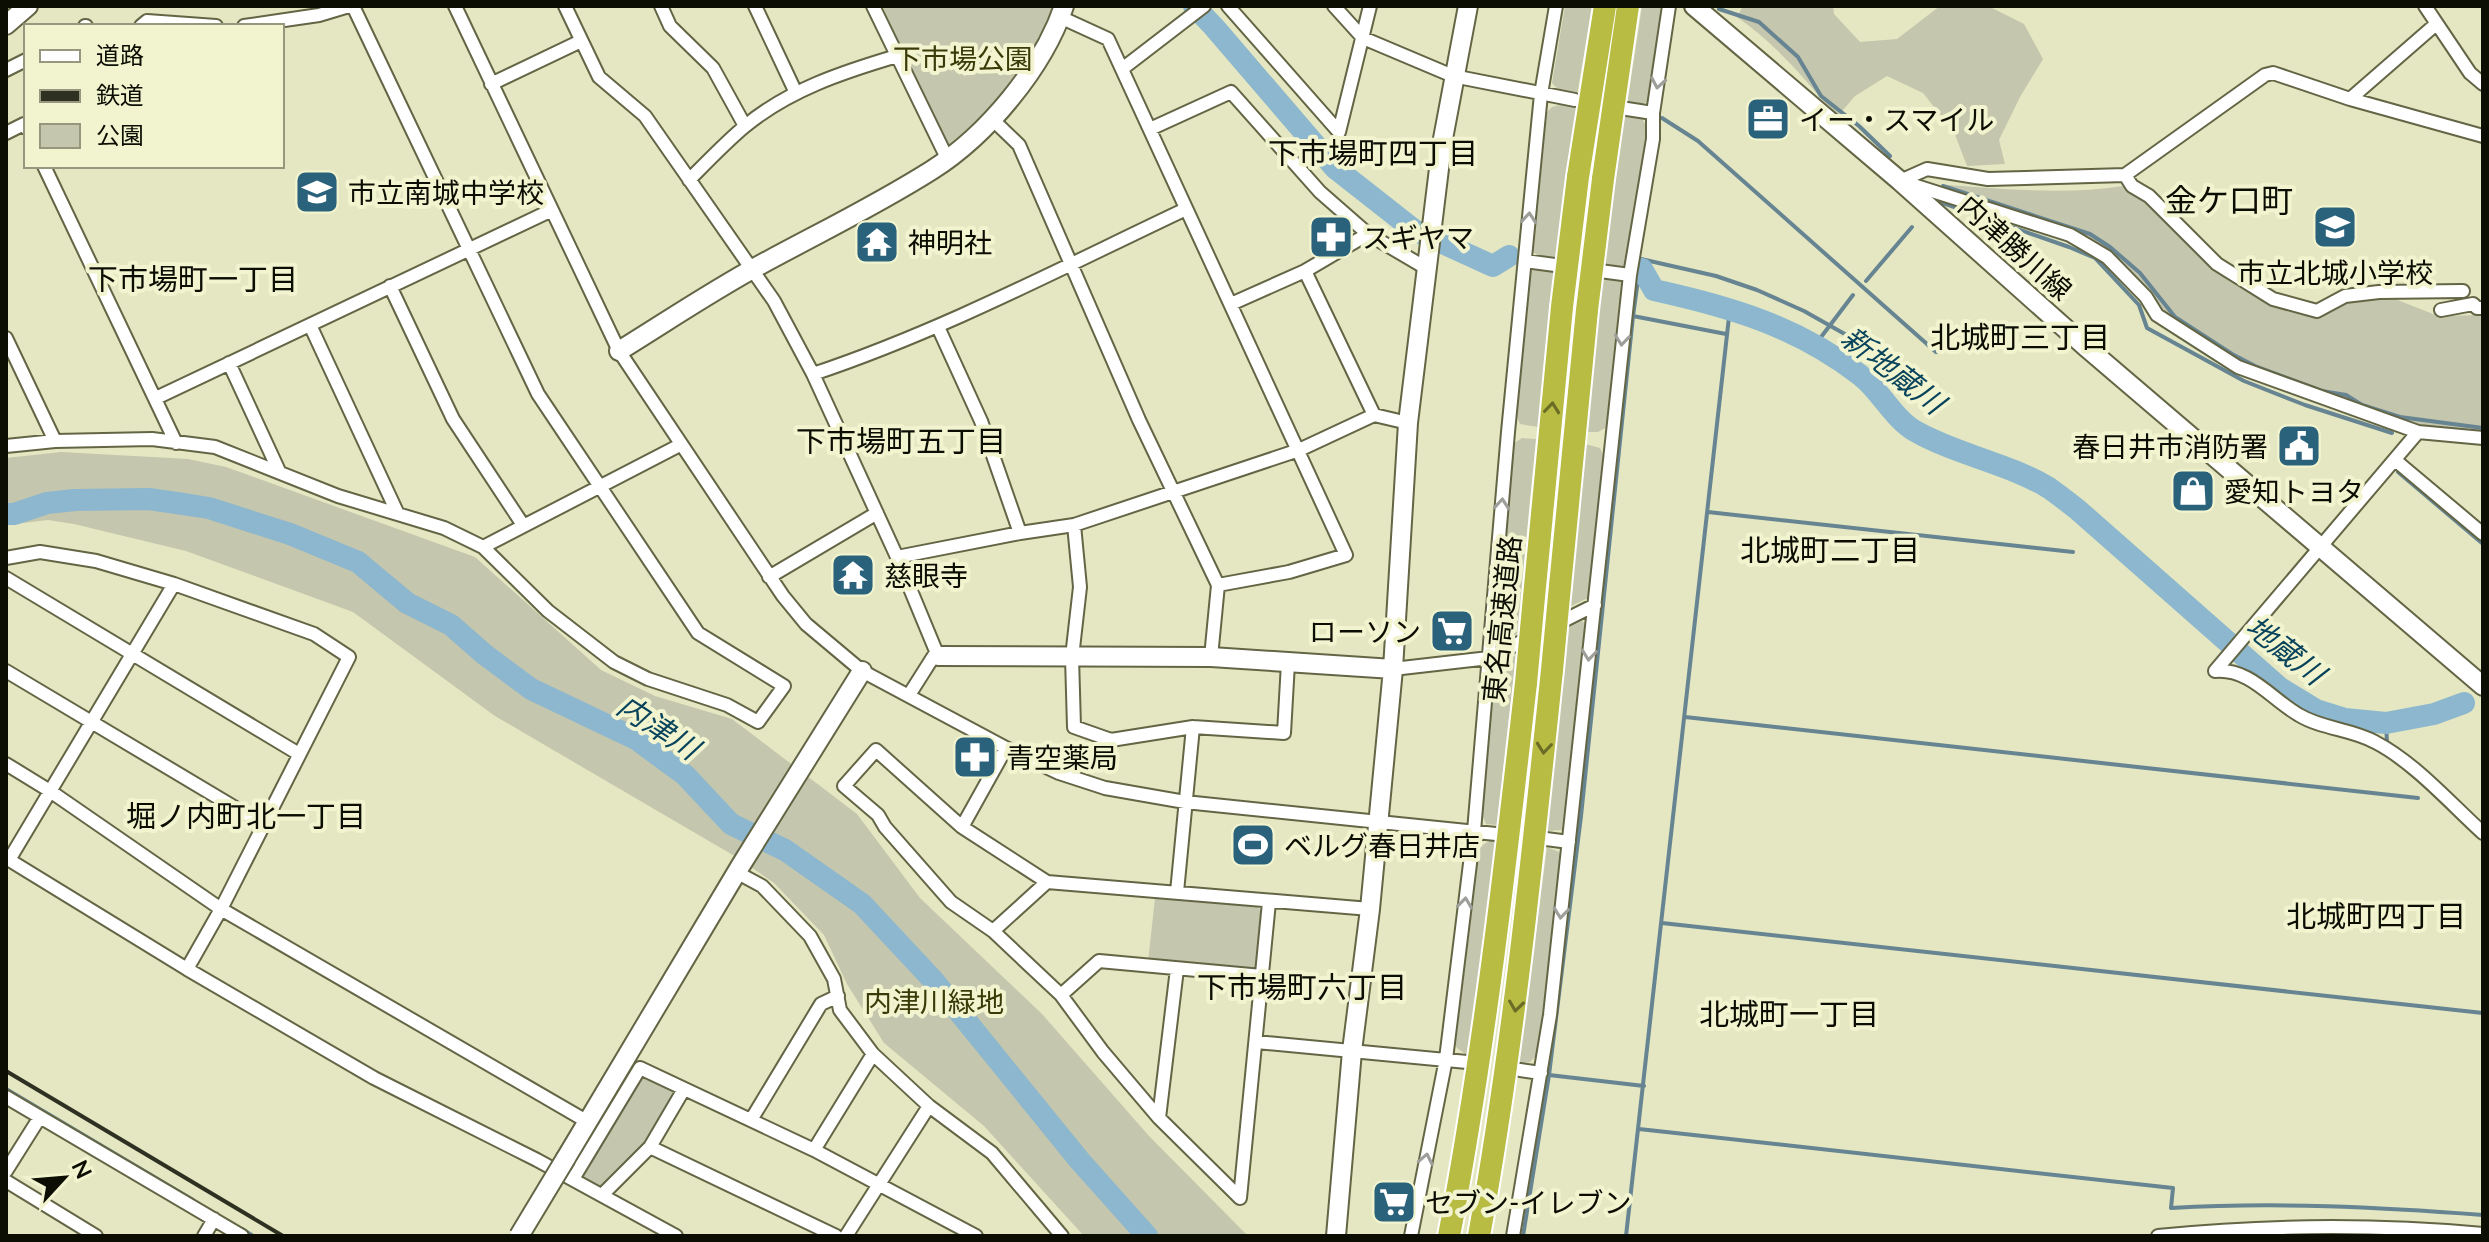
<svg xmlns="http://www.w3.org/2000/svg" width="2489" height="1242" font-family="Lato,'Noto Sans JP',sans-serif">
<style>
.green{fill:#c4c6ad}
.lines{fill:none;stroke-linecap:round;stroke-linejoin:round}
.stream{stroke:#668491;stroke-width:4}
.river{stroke:#8cb7ce;stroke-width:22}
.street-casing{stroke:#636545;stroke-width:16}
.secondary-casing{stroke:#636545;stroke-width:22}
.highway-casing{stroke:#fff;stroke-width:26}
.street{stroke:#fff;stroke-width:12}
.secondary{stroke:#fff;stroke-width:18}
.highway{stroke:#b8bc43;stroke-width:22}
.rail{stroke:#2e3021;stroke-width:4}
.secondary-bridge-casing{stroke:#636545;stroke-width:22;stroke-linecap:butt}
.highway-bridge-casing{stroke:#fff;stroke-width:26;stroke-linecap:butt}
.secondary-bridge{stroke:#fff;stroke-width:18}
.highway-bridge{stroke:#b8bc43;stroke-width:22}
.oneway{stroke:#9e9e9a}
.oneway2{stroke:#6b6d26}
.labels{text-anchor:middle;dominant-baseline:central;stroke-width:8;stroke-linejoin:round;paint-order:stroke}
.park-label{font-size:28px;fill:#3a3b08;stroke:#f1f4ce}
.poi-label{font-size:28px;fill:#0c0d03;stroke:#f1f4ce;text-anchor:start}
.street-label{font-size:28px;fill:#0c0d03;stroke:#f1f4ce}
.neighbourhood-label{font-size:30px;fill:#0c0d03;stroke:#f1f4ce}
.water-label{font-size:30px;font-style:italic;fill:#09445c;stroke:#f1f4ce}
.quarter-label{font-size:32px;fill:#0c0d03;stroke:#f1f4ce}
</style>
<rect width="100%" height="100%" fill="#e4e7c1"/>
<path class="green" d="M882,6h171c-23,57 -57,101 -106,140z
M1565,6h27l-15,90 -15,-3 -10,-10z
M1642,6h18l2,37 -9,54c-8,7 -15,10 -26,8z
M1743,6h90l1,8 26,28 37,-3 43,-33h48l36,18 19,35 -23,38 -21,43 6,24 -38,2 -13,-34 -31,-39 -36,-17 -32,20 -18,21c-31,-37 -60,-72 -100,-100z
M1564,104l13,2 -21,152 -19,-3 -5,-4 15,-139 5,-5z
M1625,112l17,6 6,12 -21,134 -4,2 -19,-2z
M1947,185c58,4 118,10 176,1 34,23 58,54 88,81 30,27 69,40 107,50l27,-15 45,-5 48,19 45,-1v117l-34,-2 -50,-10 -167,-61 -70,-46 -33,-44 -29,-25 -27,-14 -123,-41z
M1537,269l17,2 -16,156 -18,-3 -3,-7 13,-145z
M1603,277l23,4 -16,137 -3,9 -9,5h-12z
M1522,438l14,1 -19,195 -17,10 -3,-3 16,-197z
M1585,444l15,4 5,10 -15,139 -21,10z
M61,452l127,7 38,8 249,90 126,113 54,26 77,23 125,95 63,84 122,116 107,122 99,100h-164l-100,-110 -100,-83 -37,-59 -23,-49 -50,-52 -36,-25 -243,-142 -142,-104 -167,-61 -112,-27 -26,-4 -42,5v-67z
M1582,621l6,5 -20,196 -6,8 -15,1 20,-203z
M1516,655l-19,170 -11,-1 -5,-12 12,-141 6,-9z
M1491,840l6,1 -29,215 -11,-8 -4,-7 24,-188 4,-7z
M1547,847l12,5 4,9 -22,190 -11,11 -11,2z
M1155,898l103,9 3,4 -6,61 -107,-10z
M646,1077l28,13 1,4 -26,45 -49,47 -17,-8 58,-100z"/>
<g class="lines">
<path class="stream" d="M1719,9l40,13 39,35 23,39 38,30 31,30
M1662,118l36,23 238,211 37,-6
M1943,186l147,48 20,13 30,26 35,44 57,37 25,13 65,24 24,4 16,10 38,12 83,11
M1940,202l129,45 26,11 44,47 8,23 97,53 61,24 87,28
M1866,281l46,-54
M1726,334l-93,-18 8,-57 75,17 41,14 47,21 62,35 38,34
M1815,345l38,-50
M2398,472l85,72
M1708,512l365,40
M1685,717l733,81
M2386,723l1,20
M1662,923l821,90
M1549,1075l95,11
M6,1089l187,111
M1639,1129l534,59 -2,20c105,-6 208,-1 312,7
M242,1229l11,7
M1523,1236l26,-161 32,-259 52,-500
M1626,1236l104,-928"/>
<path class="river" d="M1194,6l20,21 121,141 79,62 79,36 16,-10
M1642,269l12,21c77,17 142,36 206,85 20,15 33,43 55,56 42,24 93,32 134,57 10,7 20,15 29,22l202,178 36,22 29,9 41,4 48,-9 30,-11
M6,514h8l33,-11 28,-3 74,-1 34,5 26,4 81,26 68,28 49,41 44,22 33,29 47,35 105,50 49,36 46,49 54,26 77,54 71,76 147,181 67,75"/>
<g class="street-casing">
<path id="street" d="M455,6l164,345 164,245 23,28 56,47 144,77 53,25 46,15 80,14 311,32
M565,6l34,71 46,39 129,185 39,73 84,183 41,99
M661,6l9,20 43,42 32,58
M755,6l41,87
M873,6l74,152
M1228,6l111,126
M1334,6l29,32 90,38 122,24
M2425,6l45,67 13,11
M1060,17l48,22 238,516 -57,17 -71,13
M85,26h1
M141,26l6,-5 69,5
M244,26l75,-11 30,-9
M1122,69l82,-63
M6,70l20,-10
M491,84l90,-43
M2350,99l85,-74
M1627,109l26,4
M992,119l27,26 120,275 79,165 -7,72
M1150,129l81,-37 89,100 48,42 58,34
M1339,132l31,-126
M6,133l18,-9 2,4
M44,166l132,277
M2125,175l7,11 17,10 68,68 56,35 44,12 28,-15 34,-4 84,-1
M689,180c18,-18 36,-37 55,-53 44,-37 99,-55 153,-71
M1900,181l27,-12 61,10 137,-4 140,-100 8,-2 77,26 133,37
M1907,183l163,52 37,22 39,40 11,18 81,52 180,65 65,6
M1525,261l105,14
M1305,271l69,144
M390,286l63,133 70,106
M1231,304l74,-33 63,-37
M2441,310l32,-6 4,4h6
M310,325l87,187
M938,327l43,94 39,112
M6,338l49,103
M229,363l50,108
M813,374c129,-43 250,-107 373,-165
M156,398l396,-188
M6,446l49,-5 97,-2 63,8 123,49 106,32 39,19 65,64 66,51 34,17 79,26 31,17 26,-36 -86,-53 -160,-239 -185,-388
M2395,460l88,74
M1074,525l6,62 -8,70 2,70 37,13 82,-13 91,6 4,-70
M483,547l197,-102
M897,557l123,-24 54,-8 225,-75 75,-35 34,8
M6,558l34,-6 56,9 78,23 140,50 35,23 -128,252 -34,60
M769,577l108,-64
M6,578l293,176
M1393,669l96,-11 106,-53
M6,671l258,154
M2215,671c35,-3 56,28 84,44 23,14 53,14 76,27 39,20 75,61 108,91
M2215,671l203,-239
M909,695l26,-41
M6,764l44,27 171,118 367,213
M962,827l44,-79
M1546,839l23,3
M6,858l181,111 187,109 163,82 139,76
M9,860l165,-276
M736,872l26,14 48,50 24,43 6,31 33,44 56,52 63,47 70,83
M1177,892l16,-165
M993,931l54,-49
M1061,995l38,-34 163,15
M1256,1042l211,20
M1520,1070l21,3
M6,1097l236,139
M1159,1118l18,-149
M751,1120l70,-116 17,-8
M650,1147l186,89
M814,1150l59,-96
M6,1171l34,-54
M573,1179l67,-111 174,82 162,86
M6,1181l90,55
M602,1195l48,-48 34,-58
M1240,1198l-81,-80 -56,-66 -42,-57 -68,-64 -42,-29 -66,-75 -7,-12 -34,-29 32,-36 86,77 85,55 323,27
M1240,1198l29,-296
M204,1236l10,-17
M846,1236l83,-130
M1411,1236l35,-177 28,-228 34,-399 33,-338 15,-88
M1513,1236l37,-221 80,-740 23,-136v-26l16,-107
M2158,1236c108,-11 216,-12 325,-2"/>
</g>
<g class="secondary-casing">
<path id="secondary" d="M1694,6l206,175 186,166 397,339
M6,25l22,-19
M619,351c47,-29 93,-60 141,-86 57,-31 117,-60 172,-95 55,-35 111,-102 132,-164
M938,656l273,1 182,12
M566,1158l175,-293 121,-194
M1336,1236l16,-185 18,-142 23,-240 15,-246 34,-279 26,-138"/>
</g>
<g class="highway-casing">
<path id="highway" d="M1578,177l27,-171
M1603,179l25,-173
M1560,586l27,-276
M1534,597l28,-290
M1449,1236c35,-183 56,-368 77,-553
M1479,1236c34,-188 53,-376 73,-566"/>
</g>
<use href="#street" class="street"/>
<use href="#secondary" class="secondary"/>
<use href="#highway" class="highway"/>
<path class="rail" d="M6,1071l277,165"/>
<g class="secondary-bridge-casing">
<path id="secondary-bridge" d="M519,1236l47,-78"/>
</g>
<g class="highway-bridge-casing">
<path id="highway-bridge" d="M1562,307l16,-130
M1587,310l16,-131
M1552,670l8,-84
M1526,683l8,-86"/>
</g>
<use href="#secondary-bridge" class="secondary-bridge"/>
<use href="#highway-bridge" class="highway-bridge"/>
</g>
<defs><path id="oneway-chevron" d="M-2-3.5L2.5 0L-2 3.5" fill="none" stroke-width="1.6" stroke-linecap="round" stroke-linejoin="round" transform="scale(2)"/></defs>
<g class="oneway">
<use href="#oneway-chevron" transform="translate(1658 83) rotate(100)"/>
<use href="#oneway-chevron" transform="translate(1529 218) rotate(-85)"/>
<use href="#oneway-chevron" transform="translate(1622 340) rotate(96)"/>
<use href="#oneway-chevron" transform="translate(1502 504) rotate(-85)"/>
<use href="#oneway-chevron" transform="translate(1589 655) rotate(96)"/>
<use href="#oneway-chevron" transform="translate(1465 903) rotate(-83)"/>
<use href="#oneway-chevron" transform="translate(1561 913) rotate(96)"/>
<use href="#oneway-chevron" transform="translate(1426 1159) rotate(-79)"/>
</g>
<g class="oneway2">
<use href="#oneway-chevron" transform="translate(1552 408) rotate(-84)"/>
<use href="#oneway-chevron" transform="translate(1544 748) rotate(96)"/>
<use href="#oneway-chevron" transform="translate(1516 1006) rotate(98)"/>
</g>
<defs>
<g id="office-square" transform="scale(2.3)"><rect x="-9" y="-9" width="18" height="18" rx="4" fill="#2a627c" stroke="#f1f4ce"/><path d="M-6-3h4V-5.5h4V-3h4V5H-6ZM-1-4.5V-3h2v-1.5ZM-6 0V1H6V0Z" fill="#fff"/></g>
<g id="school-square" transform="scale(2.3)"><rect x="-9" y="-9" width="18" height="18" rx="4" fill="#2a627c" stroke="#f1f4ce"/><path d="M0-5L7-2L0 1L-7-2ZM-4 1L0 2.5L4 1V4Q0 6-4 4Z" fill="#fff"/></g>
<g id="pharmacy-square" transform="scale(2.3)"><rect x="-9" y="-9" width="18" height="18" rx="4" fill="#2a627c" stroke="#f1f4ce"/><path d="M-2-6h4v4h4v4h-4v4h-4v-4h-4v-4h4Z" fill="#fff"/></g>
<g id="temple-square" transform="scale(2.3)"><rect x="-9" y="-9" width="18" height="18" rx="4" fill="#2a627c" stroke="#f1f4ce"/><path d="M0-6L5-2H3V0L6.5 2.5H4V6H1.5V3h-3V6H-4V2.5H-6.5L-3 0V-2H-5Z" fill="#fff"/></g>
<g id="civic-square" transform="scale(2.3)"><rect x="-9" y="-9" width="18" height="18" rx="4" fill="#2a627c" stroke="#f1f4ce"/><path d="M-.6-6.5H3V-4.5H.6V-3L4-1V1h2V6H-6V1h2V-1L-.6-3ZM-1.2 2.5V6h2.4V2.5Z" fill="#fff"/></g>
<g id="shop-square" transform="scale(2.3)"><rect x="-9" y="-9" width="18" height="18" rx="4" fill="#2a627c" stroke="#f1f4ce"/><path d="M-5-2.5h2.3a2.7 3.5 0 0 1 5.4 0H5L5.5 6h-11ZM-1.5-2.5h3a1.5 2.3 0 0 0-3 0Z" fill="#fff"/></g>
<g id="supermarket-square" transform="scale(2.3)"><rect x="-9" y="-9" width="18" height="18" rx="4" fill="#2a627c" stroke="#f1f4ce"/><path d="M-6-5.5h2.5l.6 2H6L4.5 2H-2.5L-4.4-4H-6ZM-1.5 3.2a1.3 1.3 0 1 0 .1 0ZM3 3.2a1.3 1.3 0 1 0 .1 0Z" fill="#fff"/></g>
<g id="stadium-square" transform="scale(2.3)"><rect x="-9" y="-9" width="18" height="18" rx="4" fill="#2a627c" stroke="#f1f4ce"/><path d="M0-5a6.5 5 0 1 0 0 10a6.5 5 0 1 0 0-10ZM-3.5-1.8h7v3.6h-7Z" fill="#fff"/></g>
</defs>
<g fill-rule="evenodd">
<use href="#office-square" x="1768" y="119"/>
<use href="#school-square" x="317" y="192"/>
<use href="#school-square" x="2335" y="227"/>
<use href="#pharmacy-square" x="1331" y="237"/>
<use href="#temple-square" x="877" y="242"/>
<use href="#civic-square" x="2299" y="446"/>
<use href="#shop-square" x="2193" y="491"/>
<use href="#temple-square" x="853" y="575"/>
<use href="#supermarket-square" x="1452" y="631"/>
<use href="#pharmacy-square" x="975" y="757"/>
<use href="#stadium-square" x="1253" y="845"/>
<use href="#supermarket-square" x="1394" y="1202"/>
</g>
<g class="labels">
<g class="park-label">
<text x="963" y="58">下市場公園</text>
<text x="934" y="1001">内津川緑地</text>
</g>
<g class="poi-label">
<text x="1799" y="119">イー・スマイル</text>
<text x="348" y="192">市立南城中学校</text>
<text x="1362" y="237">スギヤマ</text>
<text x="908" y="242">神明社</text>
<text x="2335" y="272" text-anchor="middle">市立北城小学校</text>
<text x="2268" y="446" text-anchor="end">春日井市消防署</text>
<text x="2224" y="491">愛知トヨタ</text>
<text x="884" y="575">慈眼寺</text>
<text x="1421" y="631" text-anchor="end">ローソン</text>
<text x="1006" y="757">青空薬局</text>
<text x="1284" y="845">ベルグ春日井店</text>
<text x="1425" y="1202">セブン-イレブン</text>
</g>
<g class="street-label">
<text transform="translate(2016 247) rotate(42)">内津勝川線</text>
<text transform="translate(1501 619) rotate(-84)">東名高速道路</text>
</g>
<g class="neighbourhood-label">
<text x="1373" y="152">下市場町四丁目</text>
<text x="193" y="278">下市場町一丁目</text>
<text x="2020" y="336">北城町三丁目</text>
<text x="901" y="440">下市場町五丁目</text>
<text x="1830" y="549">北城町二丁目</text>
<text x="246" y="815">堀ノ内町北一丁目</text>
<text x="2376" y="915">北城町四丁目</text>
<text x="1302" y="986">下市場町六丁目</text>
<text x="1789" y="1013">北城町一丁目</text>
</g>
<g class="water-label">
<text transform="translate(1894 369) rotate(38)">新地蔵川</text>
<text transform="translate(2286 649) rotate(38)">地蔵川</text>
<text transform="translate(659 726) rotate(33)">内津川</text>
</g>
<g class="quarter-label">
<text x="2229" y="199">金ケ口町</text>
</g>
</g>
<rect width="2489" height="1242" fill="none" stroke="#0c0d03" stroke-width="16"/>
<rect x="24" y="24" width="260" height="144" fill="#f1f4ce" stroke="#95987d" stroke-width="2"/>
<rect x="40" y="50" width="40" height="12" fill="#ffffff" stroke="#95987d" stroke-width="2"/>
<text x="96" y="64" font-size="24" fill="#0c0d03">道路</text>
<rect x="40" y="90" width="40" height="12" fill="#2e3021" stroke="#95987d" stroke-width="2"/>
<text x="96" y="104" font-size="24" fill="#0c0d03">鉄道</text>
<rect x="40" y="124" width="40" height="24" fill="#c4c6ad" stroke="#95987d" stroke-width="2"/>
<text x="96" y="144" font-size="24" fill="#0c0d03">公園</text>
<g transform="translate(64 1178) rotate(64)" stroke="#f1f4ce" stroke-width="6" paint-order="stroke">
<path d="M0-6L14 30L0 20L-14 30Z" fill="#0c0d03"/>
<text y="-12" font-size="22" font-weight="bold" text-anchor="middle" fill="#0c0d03">N</text>
</g>
</svg>
